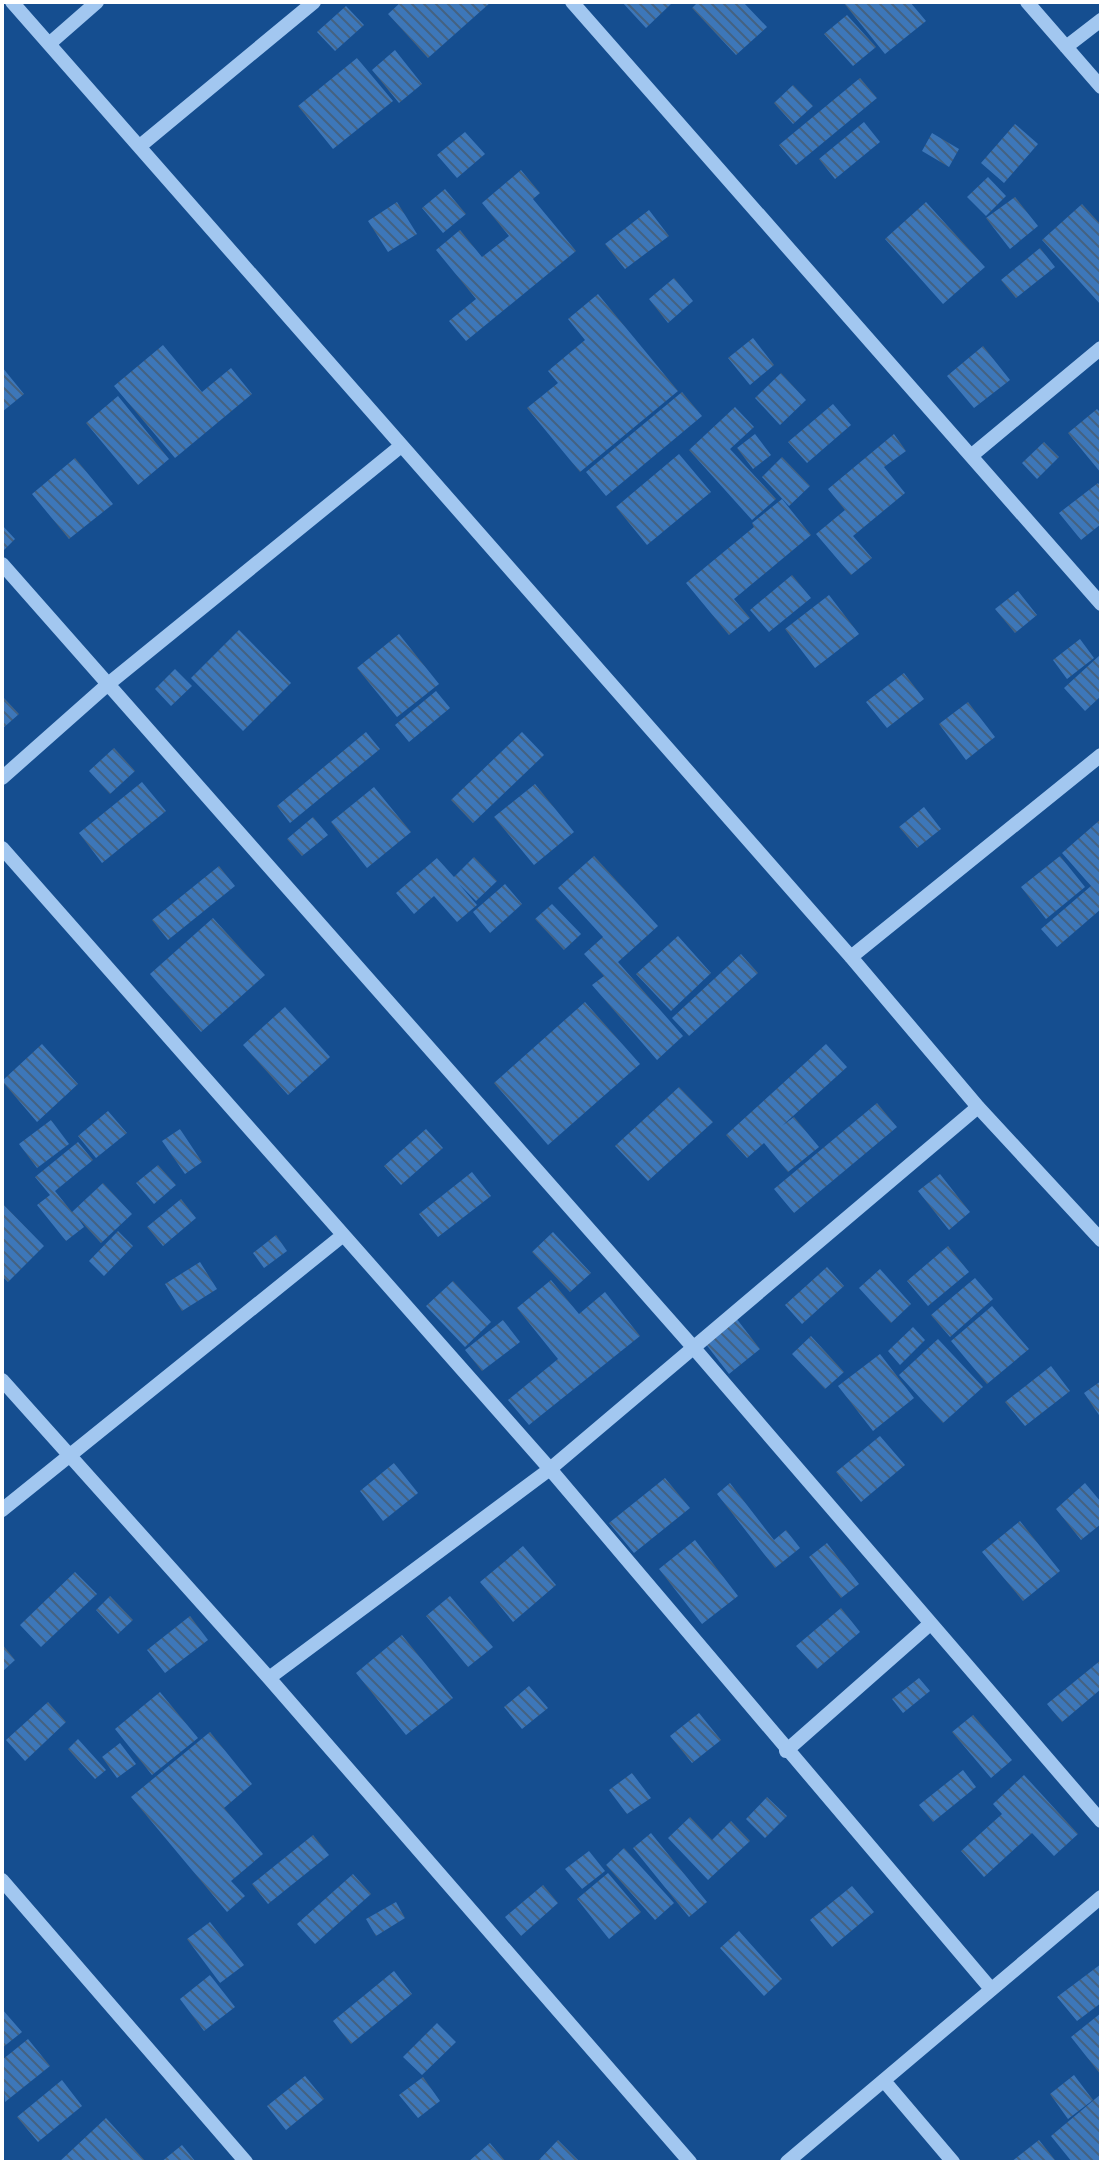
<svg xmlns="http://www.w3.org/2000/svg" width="1103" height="2164" font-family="'Fira Sans Condensed',sans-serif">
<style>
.building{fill:url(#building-back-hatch)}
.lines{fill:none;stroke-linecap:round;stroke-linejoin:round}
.minor{stroke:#a2c7f0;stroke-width:14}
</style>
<defs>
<pattern id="building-back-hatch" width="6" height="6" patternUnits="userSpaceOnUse" patternTransform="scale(2)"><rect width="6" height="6" fill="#3d77b9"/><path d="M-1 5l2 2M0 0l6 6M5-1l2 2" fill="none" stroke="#446282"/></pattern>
</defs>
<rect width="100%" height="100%" fill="#154e90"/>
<path class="building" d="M401,2h90l-63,56 -40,-44z
M622,2h47l2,2 -25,24z
M698,2h45l24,25 -31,28 -44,-47z
M843,2h67l16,19 -41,33z
M346,6l18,19 -29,26 -18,-19z
M847,15l29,32 -23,19 -29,-32z
M395,50l27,34 -23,19 -27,-33z
M357,58l36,43 -60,48 -35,-43z
M860,78l17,20 -81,67 -17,-20z
M793,85l20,21 -20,18 -19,-21z
M864,122l16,20 -45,37 -16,-20z
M1015,124l23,20 -34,39 -23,-20z
M465,132l20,22 -28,24 -20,-23z
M932,133l27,16 -10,18 -27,-16z
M521,170l19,23 -7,6 43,52 -110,90 -17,-20 27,-22 -40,-49 24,-20 22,27 27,-21 -27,-33z
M988,177l18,19 -20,20 -19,-19z
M445,189l21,25 -23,19 -21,-25z
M1015,197l23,29 -28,23 -24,-31z
M397,202l20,32 -29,18 -20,-31z
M926,202l59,65 -42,37 -58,-65z
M1082,204l19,21v80l-59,-65z
M649,210l20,26 -44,33 -20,-25z
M1040,248l15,19 -39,31 -15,-18z
M674,278l19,23 -25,22 -19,-24z
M598,294l80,97 -98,81 -53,-64 31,-25 -10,-12 37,-31 -17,-21z
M753,338l21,27 -24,20 -22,-27z
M163,345l39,47 29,-24 21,26 -77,64 -61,-72z
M983,346l27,34 -36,28 -27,-32z
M2,367l22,27 -22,18z
M781,373l25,27 -26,25 -25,-27z
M682,392l20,24 -96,80 -20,-24z
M118,396l51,63 -31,26 -52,-62z
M833,404l18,21 -44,38 -19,-21z
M735,407l19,20 -24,22 46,50 -24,21 -63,-70z
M1097,409l4,4v60l-33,-40z
M755,434l16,21 -18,14 -16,-21z
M894,434l12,17 -22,16 21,26 -52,43 19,22 -21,17 -35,-41 29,-24 -17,-21z
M1044,442l15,15 -22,22 -15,-16z
M679,454l32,38 -64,53 -31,-38z
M782,457l28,29 -21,20 -27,-29z
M75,458l38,46 -44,35 -37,-45z
M1098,483l3,4v37l-20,16 -22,-27z
M782,499l29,36 -77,64 16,19 -21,17 -43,-52 68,-56 -2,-4z
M2,525l13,14 -13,13z
M792,575l19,23 -42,34 -19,-22z
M1018,591l19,24 -22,18 -20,-24z
M829,595l30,39 -44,34 -30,-39z
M239,630l52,53 -48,48 -52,-53z
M399,634l40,50 -42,33 -40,-49z
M1080,639l14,19 -27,21 -14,-19z
M1100,655l1,41 -16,15 -21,-23z
M175,669l17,17 -21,20 -16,-17z
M904,673l20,26 -37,29 -21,-26z
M436,691l14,17 -41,34 -14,-17z
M2,696l17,18 -17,15z
M968,702l27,35 -29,23 -27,-36z
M366,732l14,17 -90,74 -13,-17z
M522,732l22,23 -71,68 -22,-23z
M114,748l21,23 -25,23 -21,-23z
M142,782l24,29 -64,52 -23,-30z
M535,784l39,48 -40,33 -40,-48z
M374,787l37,45 -44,36 -36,-46z
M924,807l17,22 -24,19 -18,-21z
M313,817l15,18 -26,21 -15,-17z
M1101,819v90l-44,38 -16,-18 50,-43 -29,-33z
M594,856l64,70 -40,36 65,74 -26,24 -65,-75 12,-9 -20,-22 19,-17 -45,-49z
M1060,856l25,31 -39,32 -25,-32z
M474,857l23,24 -21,20 -18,-18 19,22 -20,17 -23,-26 -20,18 -18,-21 41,-35 17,19z
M219,866l16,20 -67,54 -16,-20z
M505,884l17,20 -32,29 -17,-21z
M552,904l29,30 -17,16 -29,-31z
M213,918l52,57 -64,57 -51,-58z
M678,936l33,37 -40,38 -35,-37z
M741,954l17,19 -69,63 -17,-18z
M585,1002l55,62 -92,81 -54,-62z
M285,1007l45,50 -42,38 -45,-50z
M42,1044l36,40 -41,38 -35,-41z
M826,1044l21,23 -65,59 12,-9 25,30 -31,25 -24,-29 -17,15 -21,-23z
M679,1087l34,35 -65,59 -33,-35z
M877,1103l20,24 -103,86 -20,-24z
M108,1111l19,22 -31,25 -18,-22z
M51,1120l18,24 -32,24 -18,-24z
M180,1129l22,33 -17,12 -23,-33z
M426,1129l17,19 -42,37 -17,-19z
M78,1142l15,18 -38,31 17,21 31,-29 29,31 -31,29 -24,-26 7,10 -18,14 -29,-36 13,-10 -15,-18z
M158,1165l18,20 -22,19 -18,-21z
M472,1172l19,24 -53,41 -19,-23z
M940,1174l30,38 -21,18 -31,-39z
M181,1199l15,19 -33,28 -16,-19z
M2,1203l42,43 -36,36 -6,-6z
M118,1231l15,15 -29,30 -15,-15z
M553,1232l38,41 -21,19 -38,-40z
M276,1235l11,16 -23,17 -11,-15z
M948,1246l21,26 -41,34 -21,-25z
M200,1262l17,27 -35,22 -17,-27z
M827,1267l17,19 -42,38 -17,-19z
M880,1269l31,35 -20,19 -32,-35z
M975,1278l18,21 -43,38 -19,-22z
M551,1280l28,34 26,-22 35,44 -111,89 -21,-25 50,-41 -41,-51z
M453,1281l38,41 -26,25 -39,-41z
M992,1306l37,43 -42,35 -36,-43z
M736,1318l24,31 -31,25 -24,-31z
M503,1320l17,22 -38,29 -17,-21z
M913,1327l12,13 -25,25 -12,-14z
M811,1336l33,36 -19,17 -33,-35z
M938,1339l45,48 -40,36 -44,-48z
M880,1354l34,44 -41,33 -35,-45z
M1051,1366l19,25 -45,35 -20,-24z
M1101,1381v37l-17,-25z
M880,1436l25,29 -44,37 -25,-30z
M394,1463l24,30 -35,28 -23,-30z
M665,1478l25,30 -56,45 -25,-30z
M730,1483l44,57 12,-10 14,18 -25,20 -58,-74z
M1085,1483l16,19v22l-20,16 -25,-31z
M1020,1521l40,50 -37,30 -41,-49z
M695,1540l43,56 -36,28 -43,-55z
M827,1543l32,41 -18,14 -32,-41z
M523,1546l33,39 -43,37 -33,-40z
M75,1572l22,22 -56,53 -21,-22z
M110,1596l23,24 -15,14 -22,-24z
M450,1596l43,51 -25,20 -42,-51z
M841,1608l19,24 -43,37 -21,-23z
M190,1616l18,24 -43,33 -18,-23z
M402,1635l51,63 -47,37 -50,-62z
M2,1644l13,16 -13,12z
M1101,1660v29l-39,33 -15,-18z
M919,1678l11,13 -27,22 -11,-14z
M529,1686l19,22 -26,21 -18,-22z
M160,1692l38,46 -46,37 -37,-46z
M48,1702l18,20 -41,39 -19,-21z
M699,1713l22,27 -29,23 -22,-27z
M973,1715l39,45 -21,18 -39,-46z
M210,1732l42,52 -28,24 39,46 -32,27 14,15 -18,16 -96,-115z
M78,1739l28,31 -11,9 -27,-30z
M120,1743l16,21 -19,14 -15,-21z
M963,1770l13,17 -43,35 -14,-17z
M632,1773l19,25 -24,16 -18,-24z
M1024,1775l54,59 -24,22 -22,-23 -48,44 -23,-26 41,-37 -9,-10z
M767,1797l20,19 -22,22 -19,-19z
M690,1817l22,23 19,-19 19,20 -42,39 -40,-42z
M651,1833l56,69 -18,15 -56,-69z
M313,1835l16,20 -61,49 -16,-20z
M624,1848l50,55 -19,17 -49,-55z
M589,1851l16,20 -23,18 -17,-20z
M608,1873l33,39 -32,27 -32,-40z
M353,1874l18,20 -56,50 -18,-20z
M543,1885l15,18 -37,33 -16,-19z
M852,1886l22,26 -42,35 -22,-27z
M396,1902l9,16 -29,18 -10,-17z
M210,1922l34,43 -24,18 -33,-44z
M739,1931l43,48 -18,17 -44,-48z
M1101,1964v39l-24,18 -20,-24z
M394,1971l18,23 -61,50 -18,-23z
M210,1975l25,32 -31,24 -24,-32z
M2,2009l20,23 -20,16z
M1101,2013v62l-30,-38z
M437,2023l19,19 -34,33 -19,-18z
M28,2039l22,27 -45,36 -3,-42z
M1074,2075l19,25 -25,19 -18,-25z
M305,2076l19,23 -38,31 -19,-24z
M423,2077l17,24 -22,17 -19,-23z
M62,2080l20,26 -44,36 -21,-25z
M1101,2094v68h-29l-21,-26z
M106,2118l40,44h-87z
M558,2140l22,22h-43z
M1039,2140l16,20 -44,2z
M490,2143l16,19h-38z
M182,2145l14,17h-35z"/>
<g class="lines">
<path class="minor" d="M12,2l839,955 127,150 123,133
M572,2l529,602
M1027,2l74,85
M49,44l48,-42
M1066,47l35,-27
M140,146l174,-144
M971,456l130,-108
M2,564l691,783 408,474
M2,778l105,-93 294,-239
M2,848l548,621 441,520
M851,957l250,-202
M2,1380l267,298 421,484
M2,1510l340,-274
M269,1678l281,-209 428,-362
M786,1751l144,-127
M2,1880l244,282
M885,2082l68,80
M787,2162l314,-265"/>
</g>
<rect width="1103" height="2164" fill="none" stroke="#ffffff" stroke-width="8"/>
</svg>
